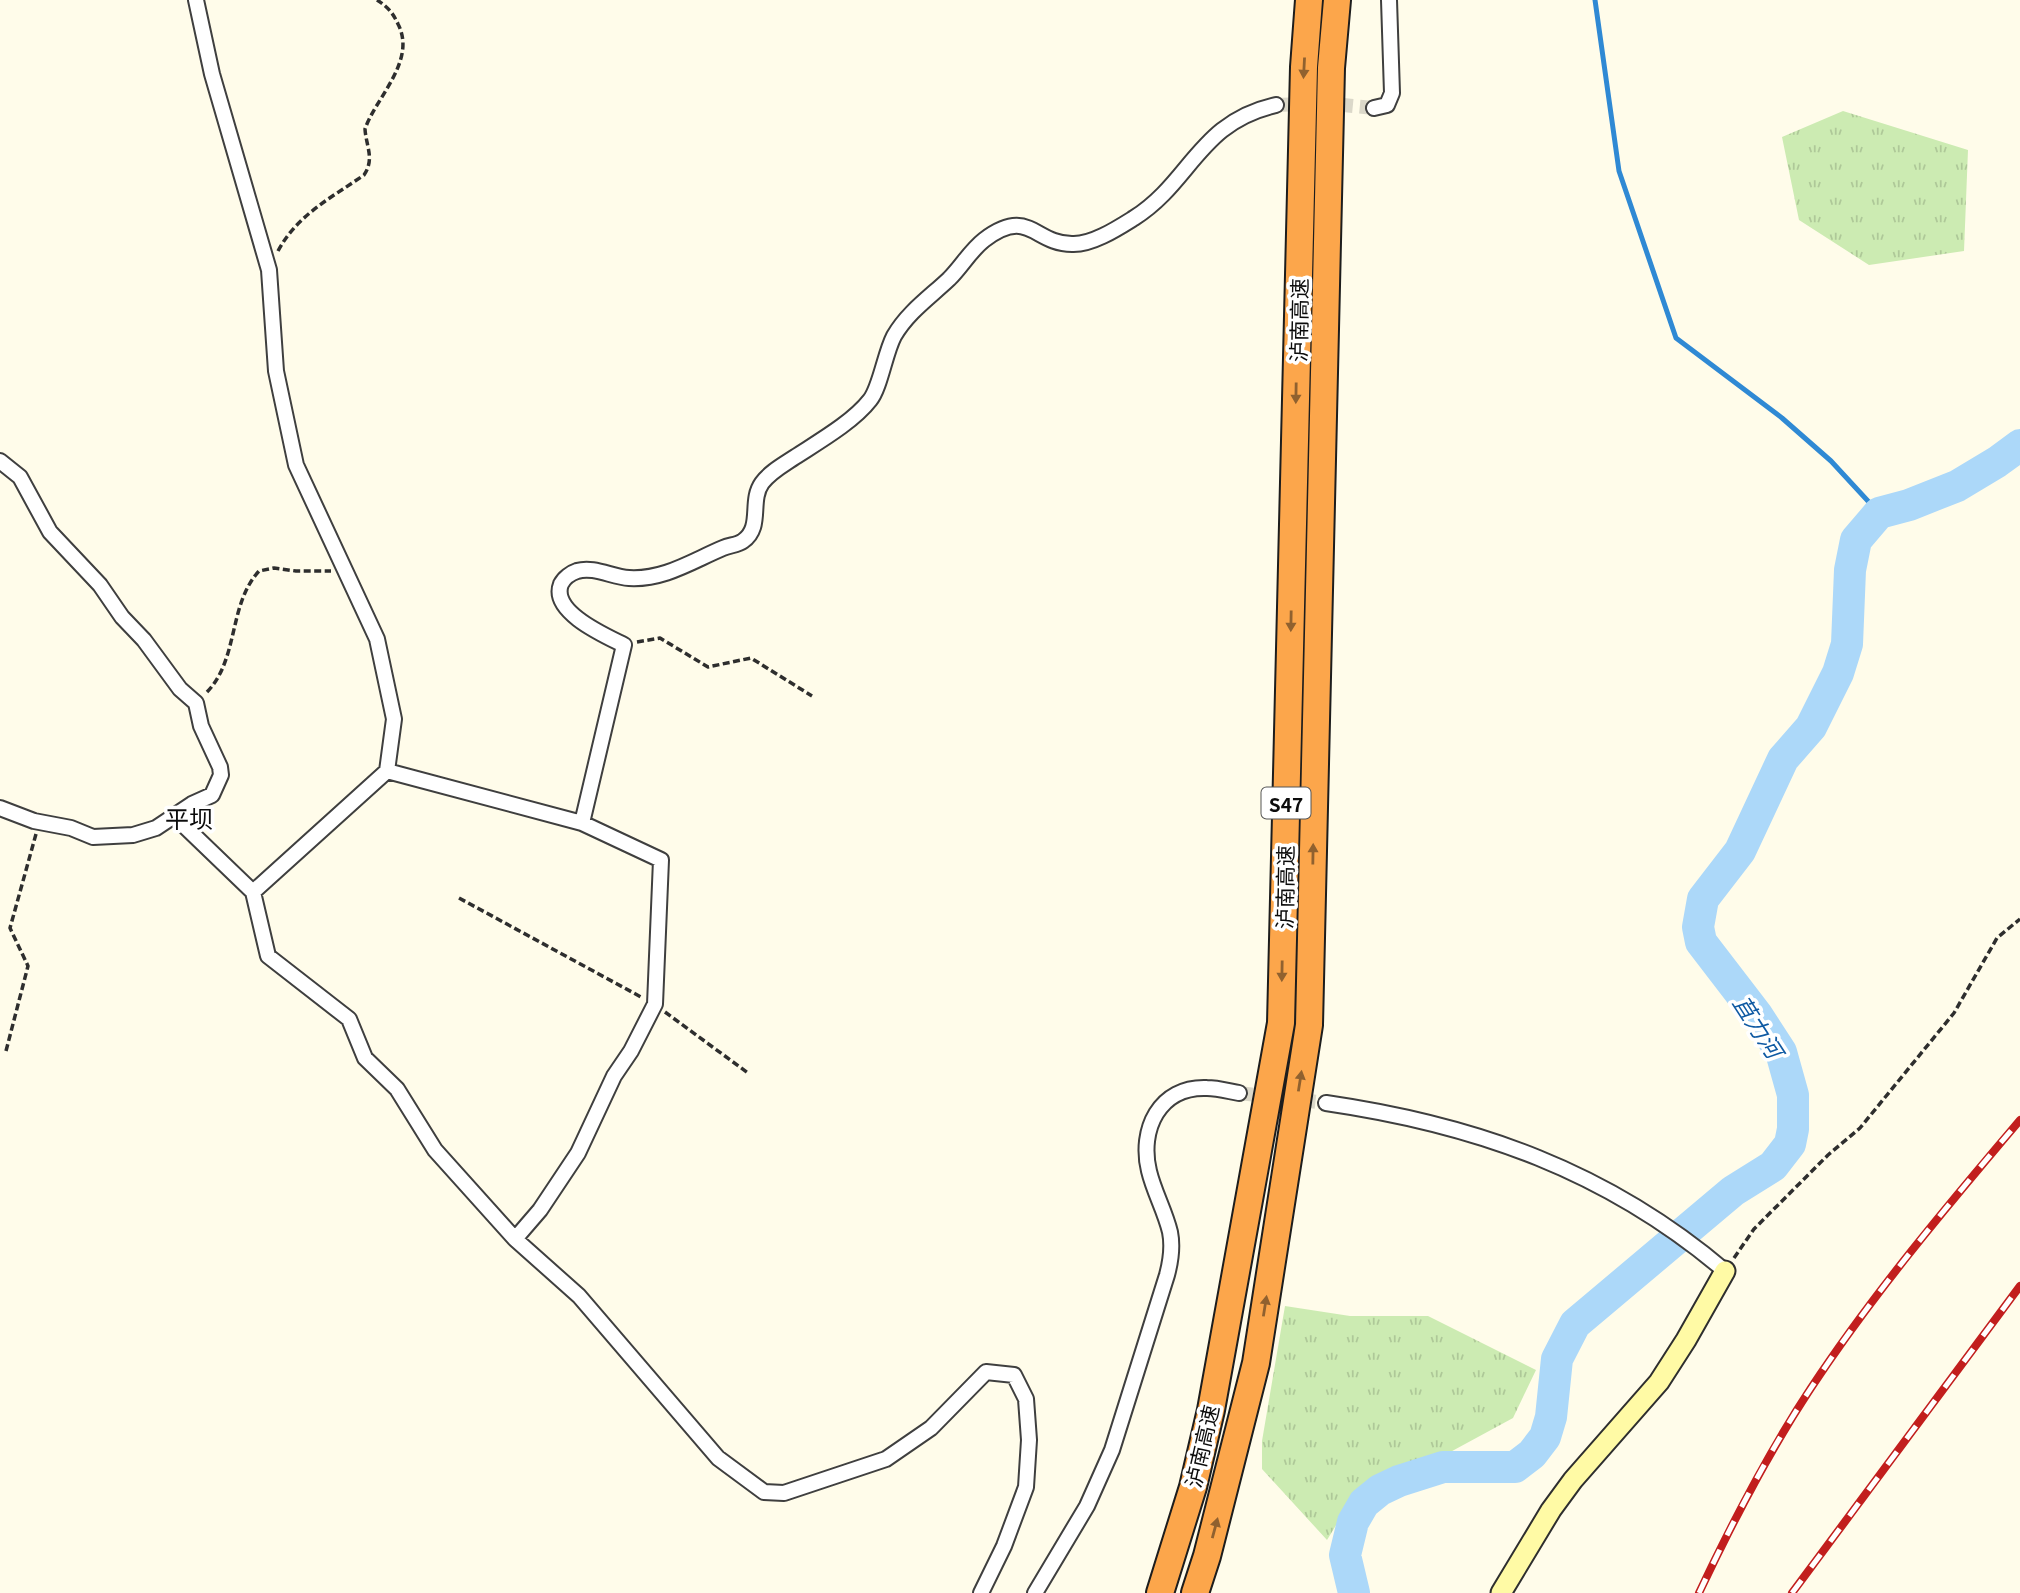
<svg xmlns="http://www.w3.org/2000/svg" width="2020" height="1593" font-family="Georgia,'Noto Sans SC',serif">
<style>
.grass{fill:url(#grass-tufts)}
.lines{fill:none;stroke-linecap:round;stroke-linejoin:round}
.stream{stroke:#2f89d4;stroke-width:5}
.river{stroke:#acd8f9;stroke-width:32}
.street-tunnel{stroke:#dbd8c9;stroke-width:14;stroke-dasharray:14 7;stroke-linecap:butt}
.street-casing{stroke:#3f3f3f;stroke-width:18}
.secondary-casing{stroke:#2e2e2e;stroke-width:23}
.highway-casing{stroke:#1d1d1d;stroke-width:30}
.path{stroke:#2e2e2e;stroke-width:3.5;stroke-dasharray:7 3.5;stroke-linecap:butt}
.street{stroke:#fff;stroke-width:14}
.secondary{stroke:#fffaa5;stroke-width:19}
.highway{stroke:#fca64b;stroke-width:26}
.rail-casing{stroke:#c21e1d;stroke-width:8}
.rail{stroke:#fff;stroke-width:5;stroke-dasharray:16;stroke-linecap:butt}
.oneway{fill:#90612f}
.labels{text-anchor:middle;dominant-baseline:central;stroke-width:7;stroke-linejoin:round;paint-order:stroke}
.shield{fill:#fff;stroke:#555;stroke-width:2}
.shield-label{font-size:19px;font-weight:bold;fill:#0c0c0c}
.street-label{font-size:21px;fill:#0c0c0c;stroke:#fff}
.water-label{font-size:23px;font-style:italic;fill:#0f5aa3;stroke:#fff}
.quarter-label{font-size:24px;fill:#0c0c0c;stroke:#fff}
</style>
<defs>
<pattern id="grass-tufts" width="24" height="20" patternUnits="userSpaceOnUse" patternTransform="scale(1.75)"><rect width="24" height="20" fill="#ccebb2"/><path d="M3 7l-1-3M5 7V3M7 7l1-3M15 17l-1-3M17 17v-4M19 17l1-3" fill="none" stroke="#aec898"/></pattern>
</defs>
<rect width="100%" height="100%" fill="#fffcea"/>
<path class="grass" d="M1843,111l125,39 -4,101 -95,14 -70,-45 -17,-83z
M1285,1306l65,10h78l108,54 -23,48 -94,51 -44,15 -26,20 -22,36 -65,-71v-28z"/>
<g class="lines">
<path class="stream" d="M1595,0l24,171 57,167 106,80 49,43 48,52"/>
<path class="river" d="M1354,1593l-9,-38 8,-33 11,-19 16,-13 19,-9 44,-14h72l17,-13 13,-17 6,-20 6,-58 18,-35 158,-133 40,-25 17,-22 3,-15v-34l-12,-43 -24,-37 -56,-73 -3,-15 5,-28 37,-48 43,-92 28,-32 27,-54 9,-29 3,-74 6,-30 23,-27 30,-8 48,-19 40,-24 23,-17"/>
<path class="street-tunnel" d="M1276,105l47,-2 51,5
M1239,1093l87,10"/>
<g class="street-casing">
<path id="street" d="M196,0l16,74 57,196 7,101 20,94 81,174 17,80 -7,52 -134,121
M1374,108l13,-3 5,-12 -3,-93
M0,461l20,16 30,55 50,53 22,32 22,23 36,49 16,14 5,23 19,41 1,8 -9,20 -20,9 -36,24 -23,7 -40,2 -22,-9 -37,-7 -34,-13
M387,771l195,52 79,37 -6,144 -24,47 -17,25 -36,77 -38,57 -25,29
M174,816l79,76 15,64 81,63 16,39 32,31 38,61 80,89 64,57 139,162 46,34 20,1 102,-34 45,-31 55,-56 28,3 12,24 3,41 -3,47 -22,59 -23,47
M582,823l42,-178c-18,-9 -74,-33 -63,-61 3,-6 10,-11 16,-13 17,-5 35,6 52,7 35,2 63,-17 94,-30 7,-3 15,-3 20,-7 20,-14 6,-40 19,-58 8,-11 21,-18 33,-26 23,-15 58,-35 75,-57 10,-12 15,-47 24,-64 14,-24 36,-39 55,-57 13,-13 21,-28 35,-39 45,-34 50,4 88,4 20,1 46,-16 62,-26 57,-36 65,-96 142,-113
M1326,1103c151,22 281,68 399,168
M1035,1593l52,-87 25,-56 55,-175c4,-15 6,-28 3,-43 -5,-21 -16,-40 -21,-61 -10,-41 10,-85 58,-83 10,0 21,3 32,5"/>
</g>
<g class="secondary-casing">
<path id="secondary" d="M1501,1593l50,-83 22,-30 86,-98 27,-42 39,-69"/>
</g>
<g class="highway-casing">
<path id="highway" d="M1160,1593l33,-106 18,-77 70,-387 23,-956 5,-67
M1195,1593l12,-37 49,-193 53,-338 22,-957 6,-68"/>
</g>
<path class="path" d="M278,251c19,-36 53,-53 86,-76 11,-16 2,-29 1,-46 11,-32 52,-68 33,-105 -5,-11 -10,-17 -21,-24
M637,642l23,-4 48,29 43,-9 61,38
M207,692c32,-33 21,-87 52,-121l15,-3 22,3h35
M459,898l182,99
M665,1012l83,61
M6,1051l22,-85 -18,-38 26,-94
M1734,1258l20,-29 74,-74 32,-27 94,-115 43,-75 23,-19"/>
<use href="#street" class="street"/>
<use href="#secondary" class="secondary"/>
<use href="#highway" class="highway"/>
<g class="rail-casing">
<path id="rail" d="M1699,1593c33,-70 69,-140 112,-205 62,-94 136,-182 209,-268
M1792,1593l228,-307"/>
</g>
<use href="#rail" class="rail"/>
</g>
<defs><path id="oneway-solid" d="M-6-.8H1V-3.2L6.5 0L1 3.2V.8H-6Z" transform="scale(1.75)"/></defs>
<g class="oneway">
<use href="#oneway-solid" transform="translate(1304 68) rotate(93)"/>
<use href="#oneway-solid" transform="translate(1296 393) rotate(91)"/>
<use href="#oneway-solid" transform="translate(1291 621) rotate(91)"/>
<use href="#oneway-solid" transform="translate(1313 854) rotate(-89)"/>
<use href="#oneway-solid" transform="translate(1282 971) rotate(91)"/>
<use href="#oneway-solid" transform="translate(1300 1081) rotate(-81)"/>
<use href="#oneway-solid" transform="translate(1265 1306) rotate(-81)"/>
<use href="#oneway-solid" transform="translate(1215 1528) rotate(-75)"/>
</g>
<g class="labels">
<rect class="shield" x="1261.5" y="787.5" width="49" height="31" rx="5"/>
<g class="shield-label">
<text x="1286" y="803">S47</text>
</g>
<g class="street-label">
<text transform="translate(1298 320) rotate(-89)">泸南高速</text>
<text transform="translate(1284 887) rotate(-89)">泸南高速</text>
<text transform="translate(1201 1446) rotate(-77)">泸南高速</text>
</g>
<g class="water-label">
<text transform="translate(1759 1026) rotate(57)">苴力河</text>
</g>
<g class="quarter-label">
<text x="189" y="817">平坝</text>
</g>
</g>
</svg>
